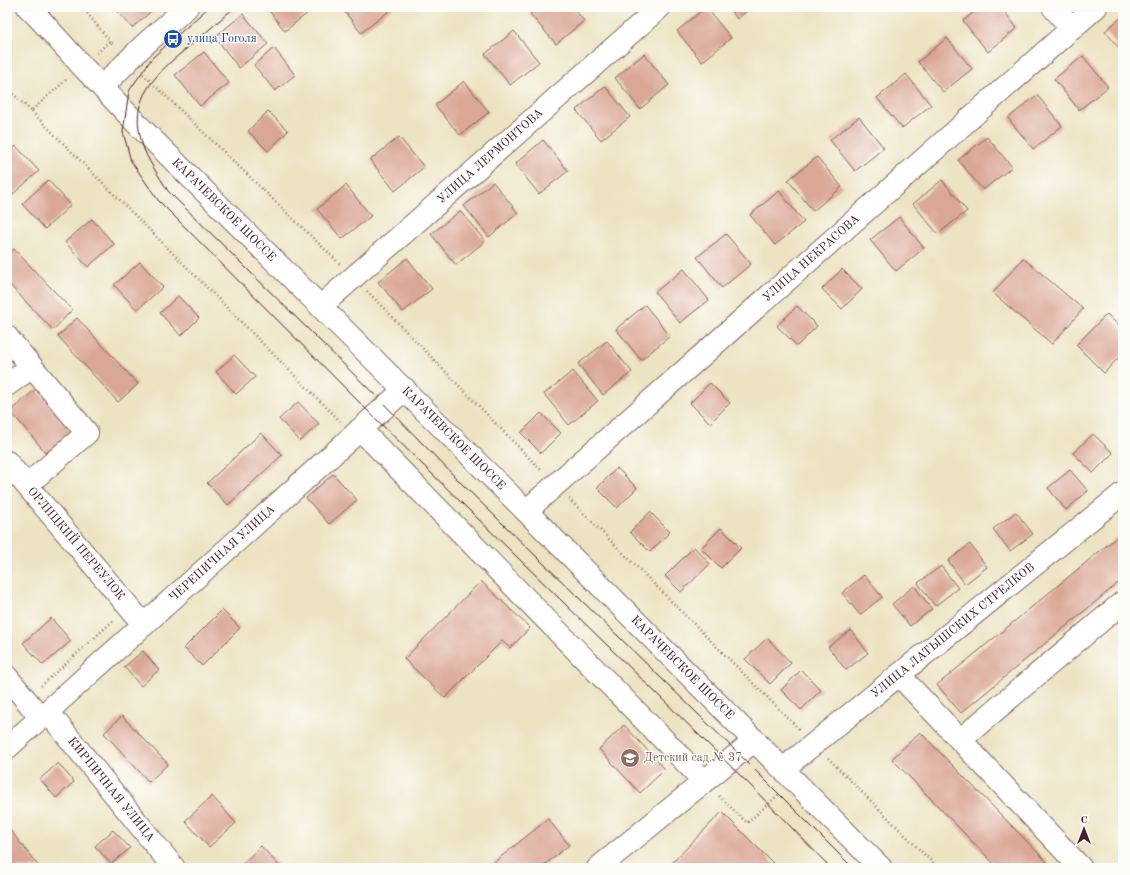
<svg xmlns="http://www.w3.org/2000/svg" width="1130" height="875" font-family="'Old Standard TT',serif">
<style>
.building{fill:#daa797}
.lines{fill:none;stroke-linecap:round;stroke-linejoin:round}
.minor-casing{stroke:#836460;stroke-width:24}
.highway-casing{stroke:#836460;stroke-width:24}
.path{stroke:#836460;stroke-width:2.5;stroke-dasharray:1 3;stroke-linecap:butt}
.minor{stroke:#fff;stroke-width:22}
.highway{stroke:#fff;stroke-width:22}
.tram{stroke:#4a1f2b;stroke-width:1}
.labels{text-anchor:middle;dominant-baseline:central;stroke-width:3;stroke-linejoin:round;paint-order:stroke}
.transit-label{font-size:12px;fill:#164399;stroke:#fdfcf7;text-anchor:start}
.street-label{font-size:12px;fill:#4a1f2b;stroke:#fdfcf7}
.education-label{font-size:12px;fill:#785e54;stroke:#fdfcf7;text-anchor:start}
</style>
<rect width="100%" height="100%" fill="#fdfcf7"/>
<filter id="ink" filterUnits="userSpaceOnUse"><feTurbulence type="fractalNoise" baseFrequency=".025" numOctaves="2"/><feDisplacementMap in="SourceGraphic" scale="8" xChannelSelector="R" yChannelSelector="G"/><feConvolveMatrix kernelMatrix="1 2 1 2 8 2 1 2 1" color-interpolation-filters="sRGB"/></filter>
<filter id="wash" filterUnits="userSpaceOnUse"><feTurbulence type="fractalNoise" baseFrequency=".012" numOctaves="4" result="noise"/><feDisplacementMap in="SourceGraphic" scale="16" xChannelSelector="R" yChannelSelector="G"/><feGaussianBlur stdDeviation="0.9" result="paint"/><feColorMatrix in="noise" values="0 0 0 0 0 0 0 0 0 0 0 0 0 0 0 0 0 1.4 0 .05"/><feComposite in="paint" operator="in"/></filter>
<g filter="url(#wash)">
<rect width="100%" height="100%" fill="#ece3c2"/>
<g id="blocks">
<path class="building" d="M114,7h42l-24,21z
M266,7h49l-30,24z
M341,7h53l-33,26z
M539,7h34l11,14 -28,23 -26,-30z
M706,7l25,31 -29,24 -25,-31z
M728,7h24l-15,12z
M980,7h21l16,21 -29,24 -25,-31z
M243,14l25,30 -29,24 -24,-31z
M1123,16v37l-18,-22z
M514,31l25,31 -29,23 -25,-31z
M947,38l25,31 -29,23 -25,-30z
M274,48l21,27 -20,16 -21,-26z
M204,52l25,31 -29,23 -25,-31z
M644,54l25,31 -29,24 -25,-31z
M1083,56l25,31 -29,23 -25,-31z
M906,74l25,31 -29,23 -25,-30z
M464,81l25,31 -29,23 -25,-30z
M605,86l25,31 -29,23 -25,-30z
M1037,95l25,31 -29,23 -25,-31z
M268,111l20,20 -20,20 -20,-20z
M859,117l25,31 -29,23 -25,-31z
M399,137l25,30 -29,24 -25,-31z
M987,137l25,30 -29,23 -25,-30z
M543,140l25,31 -29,23 -24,-30z
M16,146l23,25 -27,24 -5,-6v-34z
M817,157l25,30 -29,24 -25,-31z
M48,180l23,25 -26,24 -23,-25z
M942,180l25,31 -29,23 -25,-30z
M493,182l25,31 -29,24 -25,-31z
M346,185l25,31 -29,23 -25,-30z
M779,191l25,31 -29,23 -25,-30z
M460,211l25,30 -29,24 -25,-31z
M899,217l25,31 -28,23 -26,-31z
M92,219l22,25 -26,23 -23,-25z
M726,234l25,30 -29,24 -25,-31z
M14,249l58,61 -19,20 -46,-48v-27z
M407,258l25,31 -29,23 -25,-30z
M1023,258l60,51 -31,35 -59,-51z
M140,262l23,25 -26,23 -23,-25z
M684,269l25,31 -29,23 -25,-31z
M842,269l20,20 -20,20 -20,-20z
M178,296l21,22 -18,18 -21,-23z
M645,305l25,31 -29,24 -25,-31z
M797,306l20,20 -20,20 -20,-20z
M1107,314l16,16v23l-19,20 -28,-28z
M77,318l61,66 -20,18 -60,-66z
M607,341l25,31 -29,23 -25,-31z
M234,355l21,22 -19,17 -20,-22z
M573,371l25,30 -29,24 -25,-31z
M710,383l20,20 -20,20 -20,-20z
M36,389l36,42 -26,22 -36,-42z
M298,402l21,22 -19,17 -21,-22z
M541,413l20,20 -20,20 -20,-20z
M261,433l21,22 -54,50 -21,-22z
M1093,434l20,19 -20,20 -20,-20z
M617,468l20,20 -20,20 -20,-20z
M1070,470l18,21 -22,19 -18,-22z
M333,474l24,26 -28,24 -23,-26z
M650,512l20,20 -20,20 -20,-20z
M1016,512l17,22 -23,17 -17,-22z
M721,528l20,20 -20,20 -20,-20z
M1123,532v47l-162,134 -24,-28z
M970,544l17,23 -22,17 -17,-23z
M694,547l16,17 -29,28 -16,-16z
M941,566l17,22 -23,18 -17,-23z
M864,575l18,22 -22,18 -18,-22z
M481,581l49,47 -20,20 -8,-7 -57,57 -41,-39z
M914,586l18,23 -22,17 -18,-22z
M222,610l18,18 -38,38 -18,-18z
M51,618l20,23 -28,24 -20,-22z
M851,630l17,23 -22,17 -18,-23z
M767,638l24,25 -21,21 -25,-25z
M143,651l16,19 -18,16 -17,-19z
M801,670l20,20 -20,20 -20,-20z
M122,716l46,48 -19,18 -45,-49z
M624,725l41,44 -25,24 -41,-44z
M920,732l133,136h-55l-106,-109z
M58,763l16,19 -18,16 -16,-19z
M212,796l24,27 -27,24 -24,-26z
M722,812l56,56h-111z
M548,819l21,26 -28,23h-54z
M7,826l33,42h-33z
M113,830l17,18 -19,16 -16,-18z
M261,846l20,22h-43z"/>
</g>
</g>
<g filter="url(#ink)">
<use href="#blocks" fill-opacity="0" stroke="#836460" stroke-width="1"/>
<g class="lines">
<g class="minor-casing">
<g id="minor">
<path d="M1053,7l19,22"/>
<path d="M102,87l41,-41 44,-39"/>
<path id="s1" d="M321,306l339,-299"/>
<path d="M7,337l25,30 -25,18"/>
<path d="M360,429l344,352"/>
<path id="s2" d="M7,462l137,163"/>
<path d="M27,485l60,-52 -55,-66"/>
<path id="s3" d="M526,511l570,-504"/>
<path d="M899,675l182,193"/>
<path d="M7,677l34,41"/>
<path id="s4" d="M48,712l126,156"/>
<path d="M960,740l163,-138"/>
<path id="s5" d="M7,748l398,-359"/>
<path id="s6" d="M783,769l340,-276"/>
<path d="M598,868l157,-128"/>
</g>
</g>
<g class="highway-casing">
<g id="highway">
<path id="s7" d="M28,7l10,10 44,49 57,60 387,385 355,357"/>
</g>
</g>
<path class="path" d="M82,7l28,34
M97,53l13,-12 4,4
M143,74l197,190
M66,80l-35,31 309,310
M7,88l24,23
M367,291l174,179
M569,499l230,230
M41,686l72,-65
M828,758l110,110
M719,796l28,27 32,-29"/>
<use href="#minor" class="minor"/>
<use href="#highway" class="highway"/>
<path class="tram" d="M209,7l-57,51 -23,33 -6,41 8,29 27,39 216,217 376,368 81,83
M235,7c-13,11 -26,23 -39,34 -21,17 -52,40 -57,69 -2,10 0,23 3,33 4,16 18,34 26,48l218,215 75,77 277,270 115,115"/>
</g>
</g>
<defs>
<g id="bus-disc" transform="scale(1)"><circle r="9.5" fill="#1a4fb4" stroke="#fdfcf7"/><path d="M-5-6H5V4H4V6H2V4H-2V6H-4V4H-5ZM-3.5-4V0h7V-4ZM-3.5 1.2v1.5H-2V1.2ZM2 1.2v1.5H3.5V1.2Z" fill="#fff"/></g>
<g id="school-disc" transform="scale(1)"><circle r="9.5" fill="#8d6e63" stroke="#fdfcf7"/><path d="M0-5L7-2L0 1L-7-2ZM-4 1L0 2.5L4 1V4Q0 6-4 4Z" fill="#fff"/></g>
</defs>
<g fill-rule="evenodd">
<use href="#bus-disc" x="173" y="39"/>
<use href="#school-disc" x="630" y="758"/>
</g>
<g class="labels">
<g class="transit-label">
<text x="187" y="39">улица Гоголя</text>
</g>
<g class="street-label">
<text stroke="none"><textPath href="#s1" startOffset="226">УЛИЦА ЛЕРМОНТОВА</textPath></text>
<text stroke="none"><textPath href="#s7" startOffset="282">КАРАЧЕВСКОЕ ШОССЕ</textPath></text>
<text stroke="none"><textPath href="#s3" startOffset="381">УЛИЦА НЕКРАСОВА</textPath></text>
<text stroke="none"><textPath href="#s7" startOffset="606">КАРАЧЕВСКОЕ ШОССЕ</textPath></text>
<text stroke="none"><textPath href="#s2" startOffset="107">ОРЛИЦКИЙ ПЕРЕУЛОК</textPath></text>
<text stroke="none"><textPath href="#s5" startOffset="290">ЧЕРЕПИЧНАЯ УЛИЦА</textPath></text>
<text stroke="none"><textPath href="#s6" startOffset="219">УЛИЦА ЛАТЫШСКИХ СТРЕЛКОВ</textPath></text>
<text stroke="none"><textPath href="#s7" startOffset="930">КАРАЧЕВСКОЕ ШОССЕ</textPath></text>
<text stroke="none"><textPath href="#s4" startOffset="100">КИРПИЧНАЯ УЛИЦА</textPath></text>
</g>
<g class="education-label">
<text x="644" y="758">Детский сад № 37</text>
</g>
</g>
<rect width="1130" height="875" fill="none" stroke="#fdfcf7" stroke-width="24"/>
<g transform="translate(1084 829)" stroke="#fdfcf7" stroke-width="3" paint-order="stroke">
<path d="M0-3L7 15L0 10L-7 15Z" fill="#4a1f2b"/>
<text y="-6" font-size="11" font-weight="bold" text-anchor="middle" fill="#4a1f2b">С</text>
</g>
</svg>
